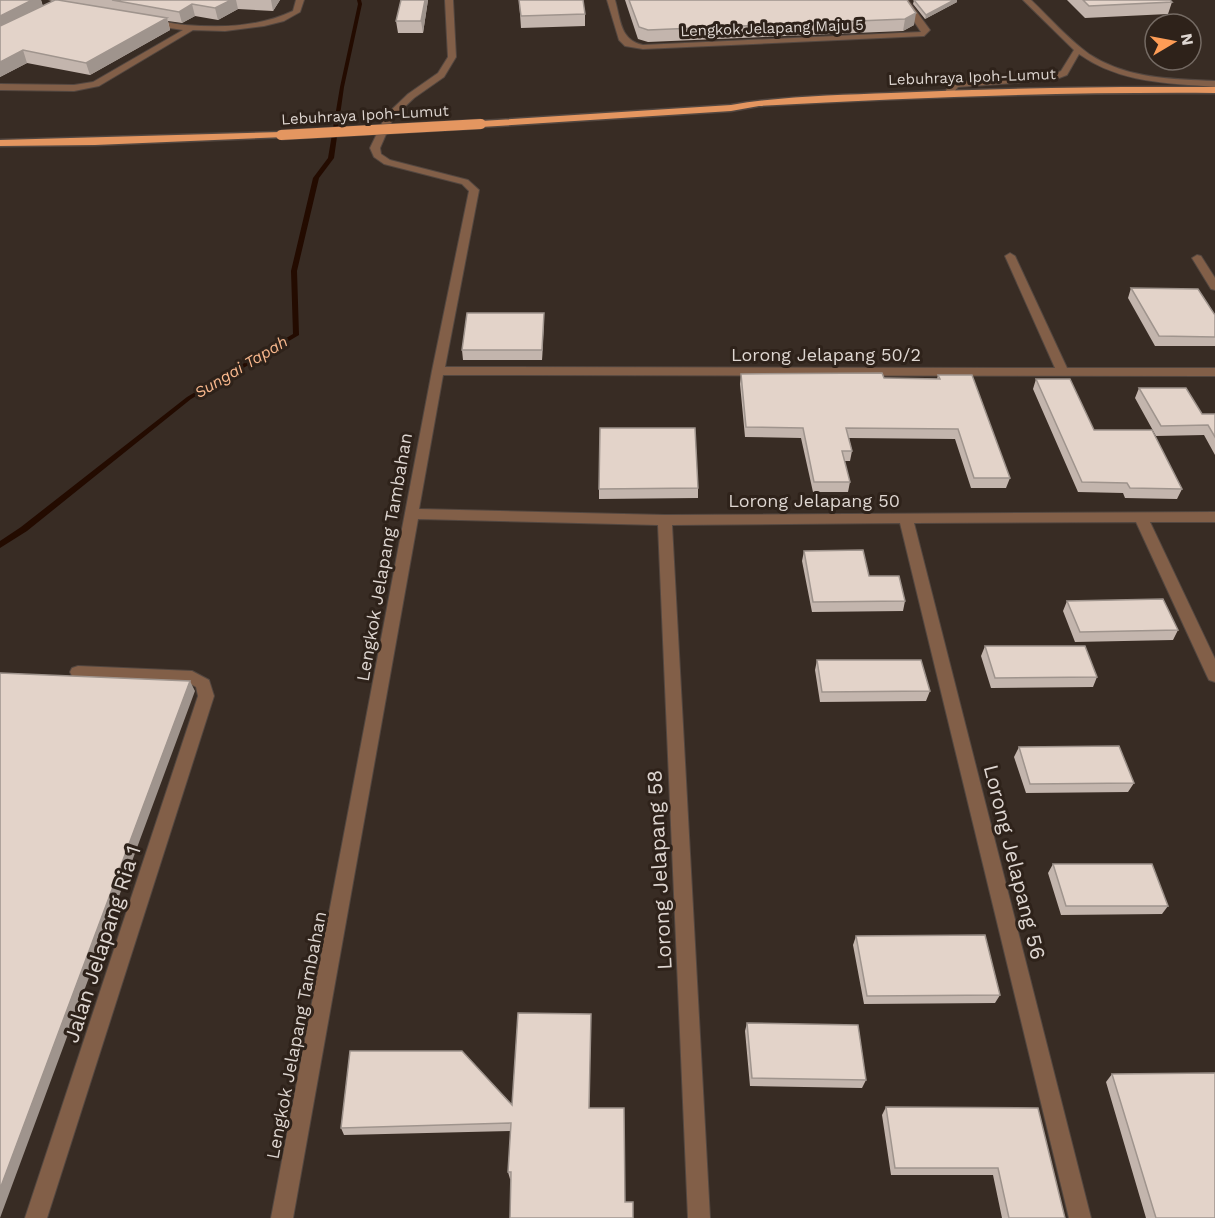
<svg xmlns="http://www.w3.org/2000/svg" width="1215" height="1218" font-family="'Work Sans',sans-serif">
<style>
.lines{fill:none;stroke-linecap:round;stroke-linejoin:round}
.stream{fill:#230b00;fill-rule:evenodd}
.minor-casing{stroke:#534740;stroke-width:2}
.tertiary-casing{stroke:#534740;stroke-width:2}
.trunk-casing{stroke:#534740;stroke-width:3}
.minor{fill:#825f48;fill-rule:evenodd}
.tertiary{fill:#825f48;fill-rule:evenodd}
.trunk{fill:#e49660;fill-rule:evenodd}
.trunk-bridge-casing{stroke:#534740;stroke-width:11;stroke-linecap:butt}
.trunk-bridge{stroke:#e49660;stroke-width:10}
.wall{fill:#c3b5ad}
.shaded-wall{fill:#9f948d}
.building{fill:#e3d3c9;stroke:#9f948d;stroke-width:1.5}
.labels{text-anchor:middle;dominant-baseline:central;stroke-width:6;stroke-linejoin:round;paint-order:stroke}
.far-street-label{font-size:15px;fill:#ded6d1;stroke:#2e221a}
.far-water-label{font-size:16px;font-style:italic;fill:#fab98e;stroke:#2e221a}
.street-label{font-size:18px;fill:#ded6d1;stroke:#2e221a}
.near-street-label{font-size:21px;fill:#ded6d1;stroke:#2e221a}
</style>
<rect width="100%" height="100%" fill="#382c24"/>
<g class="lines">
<path class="stream" d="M357,0h4l1,4 -18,83 -10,71 -15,20 -22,93 2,64 -108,64 -164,132 -27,17v-7l21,-14 166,-130 106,-63 -2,-63 22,-93 15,-20 12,-71 18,-83z"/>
<g class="minor-casing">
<path id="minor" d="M296,0h8l-4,12 -16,9 -20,5 -39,5 -32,-1 -94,56 -25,5 -74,-1v-6l74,1 19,-3 90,-52 -33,-5h-3v-4c12,-1 26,3 38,4 37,3 74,2 108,-14z
M445,0h8l3,57 -12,20 -30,21 -21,20 -13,30 1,6 9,6 78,20 11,10 -34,177 610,1 -50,-112 5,-3 5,3 52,112h148v8l-772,-1 -24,134 246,6 550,-3v10h-65l65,137v23l-6,-2 -2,-4 -71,-154 -222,1 177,695h-22l-169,-695 -228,2 38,693h-22l-30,-693 -240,-6 -125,699h-22l161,-847 37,-180 -7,-7 -78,-20 -10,-7 -4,-9 16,-33 22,-21 30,-21 10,-16z
M607,0h8c6,21 5,40 28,45l278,-13 -21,-32h8l22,30 -6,6 -281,13 -18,-3 -6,-6z
M1197,255l4,1 14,22v12l-4,-1 -19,-31z
M78,666l114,5 17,9 5,16 -167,522h-22l173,-522 -2,-9 -7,-4 -111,-5 -6,-2 -2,-4 2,-4z"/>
</g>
<g class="tertiary-casing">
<path id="tertiary" d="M1023,0h8c19,18 37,39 58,54 38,25 83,25 126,27v6c-47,-4 -96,-4 -136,-33l-12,21 -13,5 -96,7 -6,7h-6v-4l9,-8 95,-6 11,-5 13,-21z"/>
</g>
<g class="trunk-casing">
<path id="trunk" d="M1158,87h57v6c-152,-1 -304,4 -456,13l-28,5 -250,16 -5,-3 5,-3 250,-16c53,-9 107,-10 160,-12 89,-4 178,-6 267,-6z
M281,132l4,1v4l-190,8 -95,1v-6z"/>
</g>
<use href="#minor" class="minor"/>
<use href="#tertiary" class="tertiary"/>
<use href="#trunk" class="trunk"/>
<g class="trunk-bridge-casing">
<path id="trunk-bridge" d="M281,135l200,-11"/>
</g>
<use href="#trunk-bridge" class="trunk-bridge"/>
</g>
<path class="wall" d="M0,0h41l2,6 10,-5 -5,-1h232l-7,11 -35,-2 -20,11 -23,-4 -13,7 -14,-2 2,9 -80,45 -63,-12 -27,14z
M401,0h27l-5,33h-25l-2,-12z
M519,0l66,14v12l-64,2z
M625,0h282l7,25 -11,6 -255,11 -10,-3z
M914,0l43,2 -32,17 -12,-15z
M1067,0h103l2,2 -4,12 -83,4z
M1131,288l84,27v31h-60l-27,-48z
M544,313l-2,47h-79l-1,-10z
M741,374l196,5 1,-4 72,103 -4,10h-35l-16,-49 -106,-1 3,13 -2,10h-6l6,21 -2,10h-35l-12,-54 -56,-1 -5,-53z
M1036,379l58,51 88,59 -5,10 -52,-1 -2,-5 -45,-1 -45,-103z
M1139,388l63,26h13v41l-11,-20 -48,1 -21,-38z
M698,488v10l-99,1v-10z
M804,551l65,25 36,25 -2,10 -91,1 -10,-51z
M1067,601l111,29 -5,10 -98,2 -12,-31z
M985,646l112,31 -4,10 -102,1 -10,-32z
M817,660l113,31 -4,10 -106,1 -5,-32z
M1019,747l115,36 -6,9 -102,1 -12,-36z
M1053,864l115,42 -6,8 -101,1 -13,-42z
M856,936l144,59 -5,8 -131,1 -11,-59z
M747,1023l119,57 -4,8 -112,-2 -5,-55z
M1112,1074l103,144h-69l-40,-136z
M512,1105l77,3 36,94 -115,-23 -2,-7 3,-41 -167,4 -3,-7z
M886,1107l152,1 27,110h-63l-9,-43h-102l-9,-60z"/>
<path class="shaded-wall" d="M32,0h9l2,8 -43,22v-14z
M231,0h5l2,9 -20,11 -3,-12z
M271,0h9l-7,11z
M425,0h3l-5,33 -2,-12z
M954,0h3v2l-32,17 1,-4z
M192,4l3,12 -13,7 -3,-11z
M916,13l-2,12 -11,6 2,-12z
M167,18l3,12 -80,45 -4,-12z
M23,50l4,13 -27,14v-15z
M544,313v9l-2,38v-10z
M190,681l5,10 -195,527v-29z"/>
<path class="building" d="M0,0h32l-32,16z
M55,0h3l109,18 -81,45 -63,-13 -23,12v-36z
M112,0h119l-16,8 -23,-4 -13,8z
M401,0h24l-4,21h-25z
M519,0h64l2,14 -64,2z
M629,0h278l9,13 -11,6 -257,11 -9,-3z
M914,0h40l-28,15z
M1083,0h87l2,2 -83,4z
M1131,288l67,1 17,26v22l-56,-1z
M467,313h77l-2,37h-80z
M882,373l2,5 56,1 -2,-4h34l38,103h-36l-16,-49 -112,-1 6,23h-10l8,31h-36l-11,-54 -57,-1 -5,-53z
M1036,379h34l24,51h58l30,59 -52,-1 -3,-5 -45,-1z
M1139,388h47l16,26h13v23l-7,-12 -47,1z
M600,428h95l3,60 -99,1z
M863,550l6,26h30l6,25 -92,1 -9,-51z
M1163,599l15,31 -98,2 -13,-31z
M985,646h100l12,31 -102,1z
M817,660h104l9,31 -108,1z
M0,673l190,8 -190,508z
M1119,746l15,37 -104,1 -11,-37z
M1053,864h99l16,42h-102z
M985,935l15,60 -133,1 -11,-60z
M518,1013l73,1 -2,94h35l1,94h8v16h-123l1,-46h-3l3,-49 -170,5 9,-77h112l50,54z
M747,1023l111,2 8,55 -114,-2z
M1215,1073v145h-59l-44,-144z
M886,1107l152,1 27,110h-56l-11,-50h-103z"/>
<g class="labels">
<g class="far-street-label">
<text transform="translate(772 28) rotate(-2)">Lengkok Jelapang Maju 5</text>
<text transform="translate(972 77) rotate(-2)">Lebuhraya Ipoh-Lumut</text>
<text transform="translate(365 115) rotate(-3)">Lebuhraya Ipoh-Lumut</text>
</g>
<g class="far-water-label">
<text transform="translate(241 367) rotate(-31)">Sungai Tapah</text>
</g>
<g class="street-label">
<text x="826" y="354">Lorong Jelapang 50/2</text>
<text x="814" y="500">Lorong Jelapang 50</text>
<text transform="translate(384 557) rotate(-80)">Lengkok Jelapang Tambahan</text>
<text transform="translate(296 1035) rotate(-79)">Lengkok Jelapang Tambahan</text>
</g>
<g class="near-street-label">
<text transform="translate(1015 862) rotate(76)">Lorong Jelapang 56</text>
<text transform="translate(659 870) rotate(-93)">Lorong Jelapang 58</text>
<text transform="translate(102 944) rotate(-72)">Jalan Jelapang Ria 1</text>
</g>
</g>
<g transform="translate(1173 42) rotate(80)"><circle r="28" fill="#2e221a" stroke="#746a63" stroke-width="1.5"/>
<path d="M0-4.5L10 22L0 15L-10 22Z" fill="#fd9c56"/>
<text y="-9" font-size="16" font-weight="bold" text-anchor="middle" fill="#ded6d1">N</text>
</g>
</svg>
